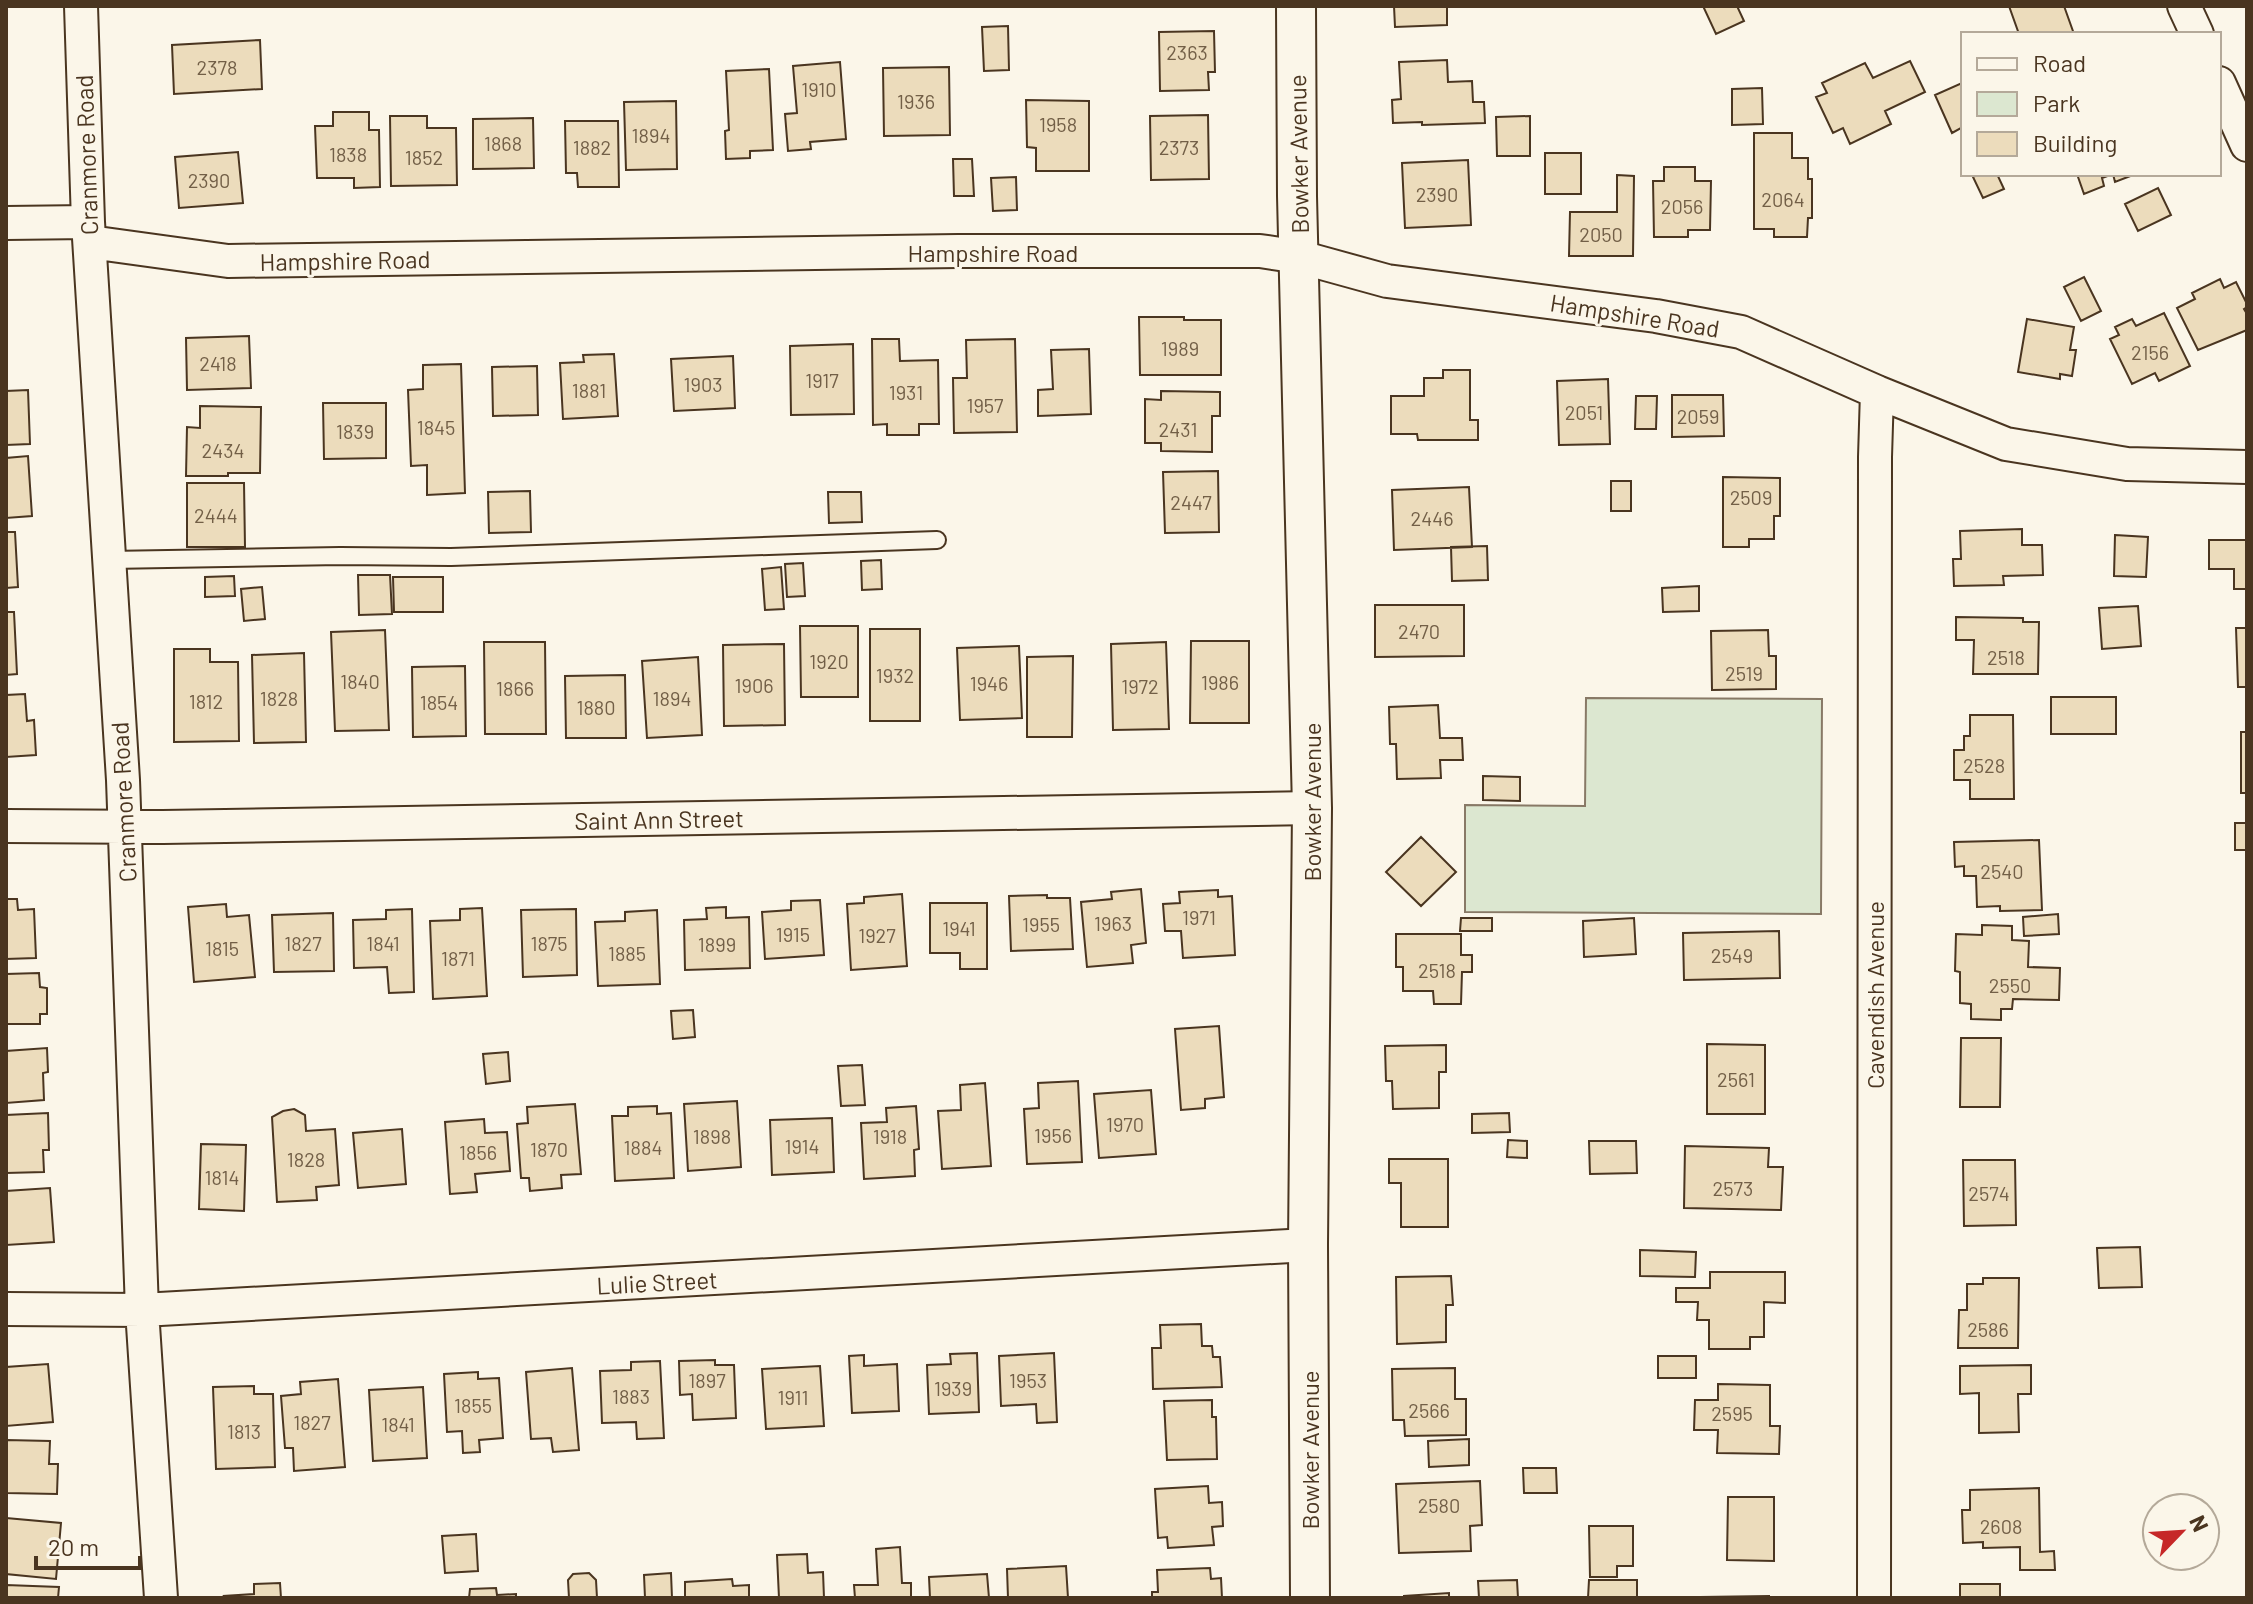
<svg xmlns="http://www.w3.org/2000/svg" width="2253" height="1604" font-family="Barlow,sans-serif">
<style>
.green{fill:#dce7d0;stroke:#887966;stroke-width:2}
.building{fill:#ecdcbc;stroke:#4a3520;stroke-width:2}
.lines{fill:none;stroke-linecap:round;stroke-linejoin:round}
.service-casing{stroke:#4a3520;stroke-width:20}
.minor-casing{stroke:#4a3520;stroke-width:36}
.tertiary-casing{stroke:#4a3520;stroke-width:42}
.service{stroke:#fbf6e9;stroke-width:16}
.minor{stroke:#fbf6e9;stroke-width:32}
.tertiary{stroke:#fbf6e9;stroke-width:38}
.labels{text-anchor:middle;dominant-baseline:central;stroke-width:6;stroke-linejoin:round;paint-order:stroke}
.number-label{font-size:20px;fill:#725f47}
.street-label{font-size:24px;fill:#4a3520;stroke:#fbf6e9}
</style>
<rect width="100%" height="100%" fill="#fbf6e9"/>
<path class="green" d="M1586,698l236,1 -1,215 -356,-2v-107l120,1z"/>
<path class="building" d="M1394,6h53v19l-52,2z
M1703,6h34l7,15 -28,13z
M2009,6h55l10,28h-55z
M1008,26l1,44 -25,1 -2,-44z
M1214,31l1,41h-7l1,18 -49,1 -1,-59z
M260,40l2,49 -88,5 -2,-49z
M1447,60l1,22 24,-1 1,21h11l1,21 -63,2v-3l-29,1 -1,-23 9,-1 -2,-37z
M1910,61l15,31 -40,19 6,13 -41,20 -7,-16 -10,5 -17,-36 11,-4 -5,-10 43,-20 8,15z
M840,62l6,77 -36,3 1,7 -23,2 -3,-37 12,-1 -4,-47z
M949,67l1,68 -66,1 -1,-68z
M769,69l4,81 -23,1v7l-24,1 -1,-28 4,-1 -3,-59z
M1962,83l1,44 -11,6 -17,-38z
M1762,88l1,36 -31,1v-36z
M1026,100l63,1v70h-53v-23l-9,-1z
M676,101l1,68 -51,1 -2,-68z
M333,112h36v18h10l1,57 -26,1v-10h-37l-2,-52h18z
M1208,115l1,64 -58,1 -1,-64z
M390,116h37v12h29l1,57 -66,1z
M1530,116v40h-33l-1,-39z
M533,118l1,50 -61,1v-50z
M565,121h53l1,66h-41l-1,-14h-11z
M1754,133h38v25h16v21h4v39h-4l-1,19h-33v-8h-20z
M238,152l5,51 -64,5 -4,-51z
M1545,153h36v41h-36z
M953,159h19l2,37h-20z
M1468,160l3,65 -66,3 -3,-65z
M1664,167h31v14h16l-1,49h-22v7h-34l-1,-56h11z
M1979,174h18l7,15 -21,9 -10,-21z
M2077,174h56v1l-18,7 -2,-8 -11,4 2,8 -20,8z
M1617,175l17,1 -1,80h-64l1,-44h47z
M1016,177l1,33 -24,1 -2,-33z
M2158,188l13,27 -33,16 -13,-27z
M2084,277l17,34 -20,10 -17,-34z
M2220,279l4,9 12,-6 11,22v3l-3,2 3,5v16l-49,20 -21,-42 18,-9 -3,-6z
M2164,313l26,53 -31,15 -4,-8 -23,11 -22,-45 9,-4 -4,-8 17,-8 4,7z
M1139,317h45v3h37v55h-81z
M2027,319l47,8 -4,23h6l-4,26 -12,-2v5l-42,-7z
M249,336l2,52 -64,2 -1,-52z
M872,339h27l1,22 38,-1 1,64h-20v11h-32v-11l-14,1z
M1015,339l2,93 -63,1 -1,-55h14l-1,-38z
M853,344l1,70 -63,1 -1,-69z
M1089,349l2,65 -53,2v-26l15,-1 -2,-39z
M614,354l4,62 -55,3 -3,-56 24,-1 -1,-7z
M733,356l2,52 -61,3 -3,-52z
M461,364l4,129 -38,2v-30l-16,1 -3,-76 15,-1v-24z
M537,366l1,49 -45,1 -1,-49z
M1443,370h27v50h8v20h-60l-1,-6h-26v-38h33v-18h19z
M1608,379l2,65 -51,1 -2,-64z
M28,390l2,54 -24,1v-54z
M1161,391l59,1v24h-8v36l-51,-1v-8h-16v-44l16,1z
M1672,395h51l1,41 -52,1z
M1636,396h21l-1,33h-21z
M323,403h63v55l-62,1z
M200,406l61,1 -1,66h-32v3h-42l1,-49 13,1z
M28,456l4,60 -26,2v-60z
M1218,471l1,61 -54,1 -2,-61z
M1723,477l57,1v38h-6v23h-25v8h-26z
M1611,481h20v30h-20z
M187,483h57l1,64h-58z
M1469,487l3,60 -78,3 -2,-60z
M530,491l1,41 -42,1 -1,-41z
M828,492h33l1,30 -33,1z
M2022,529v16h20l1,30 -40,1 1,9 -50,1 -1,-27h8l-1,-28z
M6,532h9l3,55 -12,1z
M2115,535l33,2 -2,40 -32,-1z
M2209,540h38v49h-13v-20h-25z
M1487,546l1,34 -36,1 -1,-34z
M881,560l1,29 -20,1 -1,-29z
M803,563l2,33 -18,1 -2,-33z
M781,567l3,42 -19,1 -3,-41z
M358,575h32l2,39 -33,1z
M234,576l1,20 -30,1v-20z
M393,577h50v35h-49z
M1699,586v25l-36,1 -1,-24z
M262,587l3,32 -21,2 -3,-32z
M1375,605h89v51l-89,1z
M2138,606l3,40 -39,3 -3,-41z
M6,612h8l3,62 -11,1z
M1956,617l67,1v4h16l-1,52h-65l1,-34h-18z
M800,626h58v71h-57z
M2236,628h11v59h-9z
M870,629h50v92h-50z
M385,630l4,100 -54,1 -4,-99z
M1768,630l1,26h7v33l-64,1 -1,-59z
M1191,641h58v82h-59z
M484,642h61l1,92h-61z
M1166,642l3,87 -56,1 -2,-86z
M784,644l1,81 -61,1 -1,-81z
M1019,646l3,72 -62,2 -3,-72z
M174,649h36v13h28l1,79 -65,1z
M304,653l2,89 -52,1 -2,-88z
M1073,656l-1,81h-45v-80z
M698,657l4,78 -55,3 -5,-77z
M465,666l1,70 -53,1 -1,-70z
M625,675l1,63h-60l-1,-62z
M25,694l2,27 7,-1 2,35 -30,2v-62z
M2051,697h65v37h-65z
M1438,705l2,33h22l1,22h-23l1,18 -44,1 -1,-35h-6l-1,-37z
M1970,715h43l1,84h-44v-19h-16v-30h10v-14h6z
M2241,732h6v61h-6z
M1483,776l37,1v24l-37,-1z
M2235,823h12v56l-1,-29h-11z
M1421,837l35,35 -35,34 -35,-34z
M2039,840l3,70 -42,1v-5l-23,1 -1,-31h-12v-10l-9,1 -1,-25z
M1141,889l5,54 -15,2 2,18 -46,4 -6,-65 31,-3 -1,-7z
M1218,890v7l14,-1 3,59 -52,3 -2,-27h-16l-2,-27 17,-1 -1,-11z
M902,894l5,72 -56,4 -4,-66 17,-1v-6z
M1047,895v3h23l3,51 -62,2 -2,-55z
M6,899h11l1,11 16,-1 2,49 -30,1z
M820,900l4,55 -59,4 -3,-47 29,-2v-9z
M930,903h57v66h-27v-16h-30z
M226,904l1,13 22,-2 6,62 -61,5 -6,-75z
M726,907v11l23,-1 1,51 -65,2 -1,-50 23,-1 -1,-11z
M482,908l5,88 -54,3 -3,-78 30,-1v-11z
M412,909l2,83 -25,1 -2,-26 -33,1 -1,-48 33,-1v-9z
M576,909l1,66 -54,2 -2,-67z
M657,910l3,74 -62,2 -3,-64 30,-1v-9z
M333,913l1,58 -60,1 -2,-57z
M2058,914l1,20 -35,2 -1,-19z
M1461,918h31v13h-32z
M1634,918l2,36 -52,3 -1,-36z
M1982,925l30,1v14l17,1 -1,26 32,1 -1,32 -46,-1 -1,10h-11v11l-30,-1v-15l-11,-1v-31l-5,-1 1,-37 26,1z
M1779,931l1,47 -96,2 -1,-47z
M1396,934h65v21h11v17h-10l-1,32h-27l-1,-13h-30v-24h-7z
M39,973l1,14 7,1v26h-7v10h-34v-50z
M693,1010l2,27 -22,2 -2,-28z
M1219,1026l5,71 -19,2v9l-24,2 -6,-81z
M1961,1038h40l-1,69h-40z
M1707,1044l58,1v69h-58z
M1446,1045v27h-7v36l-46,1 -1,-28h-6l-1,-35z
M47,1048l1,24 -5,1 1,27 -38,3v-52z
M508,1052l2,29 -24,3 -3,-30z
M862,1065l3,40 -24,1 -3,-40z
M1078,1081l4,81 -55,2 -3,-55 15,-1 -1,-25z
M985,1083l6,83 -49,3 -4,-58 23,-1 -1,-25z
M1151,1090l5,64 -57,4 -5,-64z
M737,1101l4,66 -53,4 -4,-67z
M575,1104l6,70 -20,1 1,13 -32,3 -1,-13h-8l-4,-54 11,-1 -1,-16z
M657,1106v8l14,-1 3,65 -59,3 -3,-65h16v-9z
M916,1106l3,43 -5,1 1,26 -51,3 -3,-56 26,-1 -1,-14z
M294,1109l11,6 1,16 29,-2 4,56 -23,2 1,13 -40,2 -5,-85 11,-6z
M48,1113l1,37h-6l1,22 -38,1v-58z
M1509,1113l1,19 -38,1v-19z
M832,1118l2,54 -62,3 -2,-55z
M484,1119l1,14 22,-1 3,39 -35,3 2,18 -27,2 -5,-72z
M402,1129l4,55 -48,4 -5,-55z
M1508,1140l19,1v17l-20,-1z
M1589,1141h47l1,32 -47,1z
M201,1144l45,1 -2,66 -45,-2z
M1685,1146l84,2 -1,19h15l-2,43 -97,-2z
M1389,1159h59v68h-47v-44h-12z
M1963,1160h52l1,65 -52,1z
M50,1188l4,54 -48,3v-54z
M2140,1247l2,40 -43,1 -2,-40z
M1640,1250l56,2 -1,25 -55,-1z
M1710,1272h75v31l-21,-1v35h-14v12h-41v-29h-12l1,-18h-22v-14h34z
M1451,1276l2,29h-7v37l-49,2 -1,-67z
M1983,1278h36l-1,70h-60l1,-38h8v-26h16z
M1201,1324l1,22h10l1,11h7l2,30 -69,2 -1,-41h9l-1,-23z
M977,1353l2,59 -50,2 -2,-49 24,-1 -1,-10z
M1054,1353l3,69 -20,1 -1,-19 -35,2 -2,-50z
M864,1355v11l33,-2 2,47 -47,2 -3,-57z
M1658,1356h38v22h-38z
M715,1360v5h19l2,53 -43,2 -1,-26 -12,1 -1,-34z
M660,1361l4,77 -27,1 -1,-17 -34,1 -2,-52 31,-1v-8z
M48,1364l5,58 -47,4v-59z
M2031,1365v29h-13l1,38 -40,1v-40l-19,1v-28z
M820,1366l4,60 -58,3 -4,-60z
M572,1368l7,82 -26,2 -2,-14 -20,1 -5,-67z
M1455,1368v31h11v36l-61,1 -1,-16h-11l-1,-51z
M478,1372v7l21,-1 4,60 -24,2 1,12 -17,1 -1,-22 -15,1 -3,-58z
M338,1379l7,88 -51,4 -1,-23h-8l-4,-52 20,-2 -1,-12z
M1718,1384l52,1v41h10l-1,28 -62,-1 1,-23h-24l1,-30h23z
M254,1386v8h19l2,73 -59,2 -3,-82z
M423,1387l4,71 -54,3 -4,-71z
M1212,1400v17h4l1,42 -50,1 -3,-59z
M1469,1439v26l-40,2 -1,-26z
M6,1440l44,1 -1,23h9l-1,30 -51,-1z
M1523,1468h33l1,25h-33z
M1480,1481l2,44 -12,1 1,25 -72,2 -3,-69z
M1208,1486l1,17 13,-1 1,24 -11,1 2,18 -46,3 -1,-11 -9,1 -3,-49z
M2039,1488l1,64 14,-1 1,19h-35v-23l-37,1v-6l-20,1 -1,-33h8v-20z
M1728,1497h46v64l-47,-1z
M6,1518l55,5 -5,56 -50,-5z
M1589,1526h44v40h-16v11h-27z
M476,1534l2,37 -33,2 -3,-37z
M900,1547l2,36h9v15h-56l-1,-13h24l-2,-36z
M807,1554l1,19 15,-1 1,26h-45l-2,-43z
M1066,1566l2,32h-60l-1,-29z
M1210,1568l1,11 10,-1 1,20h-70v-6h6l-1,-22z
M589,1573l7,7 1,18h-28l-1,-18 5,-6z
M671,1573l1,25h-27l-1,-23z
M987,1574l2,24h-59l-1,-21z
M732,1579l1,7 16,-1v13h-64v-16z
M1517,1580l1,18h-39l-1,-17z
M1589,1580h48v18h-49z
M280,1583l1,15h-56l-1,-2 30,-2v-10z
M1960,1584h40v14h-40z
M6,1585l53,2 -1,11h-52z
M496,1588l1,7 19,-1v4h-47l1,-9z
M1449,1593v5h-45v-2z
M1769,1596v2h-68v-1z"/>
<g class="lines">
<g class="service-casing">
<path id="service" d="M109,560l231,-4 111,1 486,-17"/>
</g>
<g class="minor-casing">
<path id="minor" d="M81,6l7,216 35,558 19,530 19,288
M2184,6l13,28
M2219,83l28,62
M6,223l82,-1
M90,242l138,19 730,-10h302l40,6 87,24 269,35 85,16 136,60 129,52 121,20 120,3
M6,826l157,1 1149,-19
M6,1309l136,1 1166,-65
M1874,1598l1,-1141 2,-65"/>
</g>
<g class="tertiary-casing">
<path id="tertiary" d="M1296,6l1,190 15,612 -4,437 2,353"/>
</g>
<use href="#service" class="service"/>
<use href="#minor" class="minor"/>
<use href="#tertiary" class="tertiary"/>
</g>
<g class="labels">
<g class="number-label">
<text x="1187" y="52">2363</text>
<text x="217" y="67">2378</text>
<text x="819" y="89">1910</text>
<text x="916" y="101">1936</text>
<text x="1058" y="124">1958</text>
<text x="651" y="135">1894</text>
<text x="503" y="143">1868</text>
<text x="592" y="147">1882</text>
<text x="1179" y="147">2373</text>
<text x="348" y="154">1838</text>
<text x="424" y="157">1852</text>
<text x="209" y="180">2390</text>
<text x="1437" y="194">2390</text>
<text x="1783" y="199">2064</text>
<text x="1682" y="206">2056</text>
<text x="1601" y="234">2050</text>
<text x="1180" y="348">1989</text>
<text x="2150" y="352">2156</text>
<text x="218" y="363">2418</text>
<text x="822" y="380">1917</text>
<text x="703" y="384">1903</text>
<text x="589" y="390">1881</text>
<text x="906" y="392">1931</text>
<text x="985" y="405">1957</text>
<text x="1584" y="412">2051</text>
<text x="1698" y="416">2059</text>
<text x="436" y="427">1845</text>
<text x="1178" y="429">2431</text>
<text x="355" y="431">1839</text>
<text x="223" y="450">2434</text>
<text x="1751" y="497">2509</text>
<text x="1191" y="502">2447</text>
<text x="216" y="515">2444</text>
<text x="1432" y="518">2446</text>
<text x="1419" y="631">2470</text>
<text x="2006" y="657">2518</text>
<text x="829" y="661">1920</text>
<text x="1744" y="673">2519</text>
<text x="895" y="675">1932</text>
<text x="360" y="681">1840</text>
<text x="1220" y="682">1986</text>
<text x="989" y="683">1946</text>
<text x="754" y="685">1906</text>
<text x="1140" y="686">1972</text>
<text x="515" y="688">1866</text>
<text x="279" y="698">1828</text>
<text x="672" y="698">1894</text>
<text x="206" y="701">1812</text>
<text x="439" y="702">1854</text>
<text x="596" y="707">1880</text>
<text x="1984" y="765">2528</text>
<text x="2002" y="871">2540</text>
<text x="1199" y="917">1971</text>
<text x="1113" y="923">1963</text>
<text x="1041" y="924">1955</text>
<text x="959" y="928">1941</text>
<text x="793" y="934">1915</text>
<text x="877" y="935">1927</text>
<text x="303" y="943">1827</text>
<text x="383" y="943">1841</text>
<text x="549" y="943">1875</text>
<text x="717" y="944">1899</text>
<text x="222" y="948">1815</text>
<text x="627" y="953">1885</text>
<text x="1732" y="955">2549</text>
<text x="458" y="958">1871</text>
<text x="1437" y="970">2518</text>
<text x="2010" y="985">2550</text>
<text x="1736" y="1079">2561</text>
<text x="1125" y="1124">1970</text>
<text x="1053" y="1135">1956</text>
<text x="712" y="1136">1898</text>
<text x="890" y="1136">1918</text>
<text x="802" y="1146">1914</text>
<text x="643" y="1147">1884</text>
<text x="549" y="1149">1870</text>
<text x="478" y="1152">1856</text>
<text x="306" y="1159">1828</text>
<text x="222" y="1177">1814</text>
<text x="1733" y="1188">2573</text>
<text x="1989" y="1193">2574</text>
<text x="1988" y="1329">2586</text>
<text x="707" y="1380">1897</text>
<text x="1028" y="1380">1953</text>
<text x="953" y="1388">1939</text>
<text x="631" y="1396">1883</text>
<text x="793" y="1397">1911</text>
<text x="473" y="1405">1855</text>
<text x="1429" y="1410">2566</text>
<text x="1732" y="1413">2595</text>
<text x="312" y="1422">1827</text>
<text x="398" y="1424">1841</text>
<text x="244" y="1431">1813</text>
<text x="1439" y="1505">2580</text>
<text x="2001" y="1526">2608</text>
</g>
<g class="street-label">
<text transform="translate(1298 154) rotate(-91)">Bowker Avenue</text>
<text transform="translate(86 155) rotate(-92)">Cranmore Road</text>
<text x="993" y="252">Hampshire Road</text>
<text transform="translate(345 260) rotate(-1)">Hampshire Road</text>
<text transform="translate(1635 315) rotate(9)">Hampshire Road</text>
<text transform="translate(123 802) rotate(-93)">Cranmore Road</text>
<text transform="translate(1311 802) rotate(-90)">Bowker Avenue</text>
<text transform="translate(659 819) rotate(-1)">Saint Ann Street</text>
<text transform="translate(1874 995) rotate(-90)">Cavendish Avenue</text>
<text transform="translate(657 1282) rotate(-3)">Lulie Street</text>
<text transform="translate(1309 1450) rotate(-90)">Bowker Avenue</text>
</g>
</g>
<rect width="2253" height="1604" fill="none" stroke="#4a3520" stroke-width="16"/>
<rect x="1961" y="32" width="260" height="144" fill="#fbf6e9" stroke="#b4a999" stroke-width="2"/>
<rect x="1977" y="58" width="40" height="12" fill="#fbf6e9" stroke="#b4a999" stroke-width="2"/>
<text x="2033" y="72" font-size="24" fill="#4a3520">Road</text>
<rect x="1977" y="92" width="40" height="24" fill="#dce7d0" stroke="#b4a999" stroke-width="2"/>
<text x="2033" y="112" font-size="24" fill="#4a3520">Park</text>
<rect x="1977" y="132" width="40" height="24" fill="#ecdcbc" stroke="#b4a999" stroke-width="2"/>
<text x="2033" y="152" font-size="24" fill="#4a3520">Building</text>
<g transform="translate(2181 1532) rotate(65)"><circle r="38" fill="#fbf6e9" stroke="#b4a999" stroke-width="2"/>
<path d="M0-6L14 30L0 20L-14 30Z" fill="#c62828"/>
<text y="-12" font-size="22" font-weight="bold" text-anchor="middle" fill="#4a3520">N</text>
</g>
<path d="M36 1556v12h104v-12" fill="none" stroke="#4a3520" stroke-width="4"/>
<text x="48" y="1556" font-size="24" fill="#4a3520" stroke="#fbf6e9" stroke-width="6" paint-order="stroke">20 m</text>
</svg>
